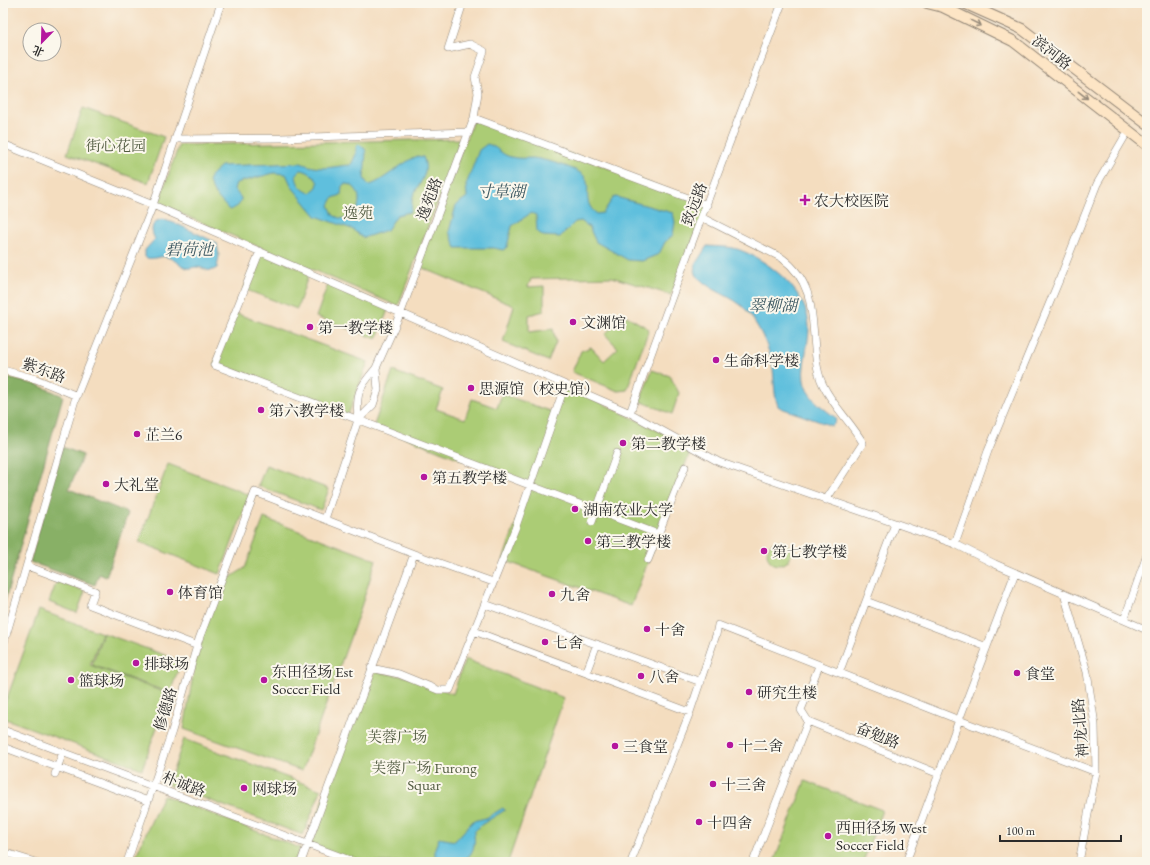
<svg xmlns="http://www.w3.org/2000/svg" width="1150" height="865" font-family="'EB Garamond','Noto Serif SC',serif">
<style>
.green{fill:#abcc74;stroke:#6b7c50}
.forest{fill:#88b066;stroke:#5a6e48}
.water{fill:#5fbfdd;stroke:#457584;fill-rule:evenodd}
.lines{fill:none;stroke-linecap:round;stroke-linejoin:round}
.street-casing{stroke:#908475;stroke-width:8}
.secondary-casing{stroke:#908475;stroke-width:12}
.street{stroke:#fff;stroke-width:7}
.secondary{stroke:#fde5c5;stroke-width:10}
.oneway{stroke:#948878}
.poi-dot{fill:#b5179e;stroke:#fbf7ec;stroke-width:1.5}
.labels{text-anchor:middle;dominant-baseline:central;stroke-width:4;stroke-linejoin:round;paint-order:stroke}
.street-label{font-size:15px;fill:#2b2b2b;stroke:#fbf7ec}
.park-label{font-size:15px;fill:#515b41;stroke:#fbf7ec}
.poi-label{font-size:15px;fill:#2b2b2b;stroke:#fbf7ec;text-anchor:start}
.water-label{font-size:16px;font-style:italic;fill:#3b5760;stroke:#fbf7ec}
</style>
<rect width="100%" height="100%" fill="#fbf7ec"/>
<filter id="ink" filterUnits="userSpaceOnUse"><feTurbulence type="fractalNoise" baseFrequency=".025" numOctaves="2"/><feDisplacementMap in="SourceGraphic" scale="8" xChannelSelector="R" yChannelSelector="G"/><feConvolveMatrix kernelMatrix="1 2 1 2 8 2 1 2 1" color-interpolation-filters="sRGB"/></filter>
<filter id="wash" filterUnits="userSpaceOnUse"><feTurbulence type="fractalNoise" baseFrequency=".012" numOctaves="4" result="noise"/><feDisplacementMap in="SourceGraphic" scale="16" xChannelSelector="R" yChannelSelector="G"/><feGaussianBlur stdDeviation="0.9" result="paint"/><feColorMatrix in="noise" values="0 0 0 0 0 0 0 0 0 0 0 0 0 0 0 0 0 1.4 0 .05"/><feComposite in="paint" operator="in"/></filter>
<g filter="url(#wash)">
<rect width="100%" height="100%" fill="#f4ddbf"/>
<path class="green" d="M83,108l81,29 -16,46 -81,-29z
M474,118l233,87 -36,90 -59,-18 -81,2 -3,8 16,-1v25l-15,4v17l24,-3 3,13 -8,19 -45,-19 11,-36 -96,-40z
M461,139l-63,167 -240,-102 21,-59z
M260,251l49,22 -12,36 -53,-20z
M329,281l60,26 -12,32 -61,-22z
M235,313l133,49 -20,53 -134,-50z
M625,315l24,14 -22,61 -9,1 -46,-19 9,-21 10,-4 13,14 14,-13 -13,-14z
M652,370l18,6 9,17 -7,21 -32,-13z
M393,371l50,19 -7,19 29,10 7,-20 25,9 5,-14 53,19 10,-28 127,62 -61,159 -128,-46 26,-74 -155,-61z
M168,464l82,31 -30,79 -81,-32z
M266,465l63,24 -8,21 -63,-24z
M264,518l112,42 -17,53 -57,158 -118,-42 15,-90 21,-55 25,-16z
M767 553a12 12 0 1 1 24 0a12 12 0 1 1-24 0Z
M57,581l28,10 -8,22 -28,-11z
M39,610l63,23 -12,32 79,29 -27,75 -139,-51v-9z
M103,633l78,28 -11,32 -78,-28z
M465,659l99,39 -56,164h-153l-48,-18 40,-108 21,-43 7,-21 40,6 38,16z
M184,739l137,51 -18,45 -135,-50z
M805,781l77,29 -19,52h-89z
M163,795l137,53 -5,14h-162z"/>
<path class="forest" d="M3,377l35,8 25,11 -60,212z
M62,447l21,8 -14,34 59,24 -22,64 -7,-3 -4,11 -65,-23z"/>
<path class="water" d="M359,144l6,5 1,3 -2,26 4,7c11,0 35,-24 50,-29l5,1c7,16 -3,25 -10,39 -2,5 0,11 -3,16l-13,3 -10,15 -24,8 -11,-9 -36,-13 -24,-29 -6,-13 -12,-1 -38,10 -2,6 7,9c0,8 -6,10 -12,12l-15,-17 -5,-11 2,-7 10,-9 80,-3c21,9 30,3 50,2l5,-11v-7zM301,170c7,1 14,6 17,13l-1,4 -7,6c-9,-3 -14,-10 -14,-19zM344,184c25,-1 17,48 -11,31l-4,-10 4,-7 8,-3 1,-9z
M487,144c10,2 14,11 24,13 7,2 14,1 22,1 10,1 46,10 52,19 7,12 -4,25 12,37l6,-1 10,-15 3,-1 57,16 2,9 -2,13 -8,7 -6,12 -17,7 -14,-1 -32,-18 -7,-15 -8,-6 -6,1 -15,15 -17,-1 -6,-5 -1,-16 -5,-2 -19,13 -5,21 -4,3 -9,-2h-38l-7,-16 7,-27 11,-8 -1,-12 13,-35z
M162,219l15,5 40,19 2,13 -2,12c-10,6 -12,-1 -21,-1 -3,0 -6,2 -9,1 -7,-3 -13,-9 -20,-11 -7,-2 -15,4 -22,0v-7l10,-11c-5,-9 -4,-17 7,-20z
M707,246c11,1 23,0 33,4 31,12 69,43 69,78 0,17 -9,42 -4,57 5,15 20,24 31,33l-1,5 -3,3 -51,-18 -3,-2c-5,-13 -3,-29 -6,-43 -4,-18 -13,-37 -25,-52 -14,-17 -43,-20 -53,-40l2,-8z
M503,808l2,2 -24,15 -7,7c0,4 1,9 0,13 -3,20 -24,17 -39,14v-11l4,-10 16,3 18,-20 13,-3z"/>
</g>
<g filter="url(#ink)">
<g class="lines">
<g class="street-casing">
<path id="street" d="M463,3l-15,46 22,-5 14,7 -9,26 3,16 -4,25
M175,139l106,-1 188,-6
M3,144l150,61 477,208 89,49 236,82 40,20 152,66
M703,218l79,40c35,26 29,62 34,100 1,9 3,19 7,27 10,21 28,37 40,58l-37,57
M260,251l-46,114 444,169
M3,370l33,9 41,17
M630,413c48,-137 101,-273 152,-410
M358,420c-2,-27 0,-31 18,-52
M325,519l33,-99 15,-15 5,-15 -2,-22 25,-56 73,-194 233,87
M592,522l25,-69
M955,544l33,-93 72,-173 37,-94 31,-53
M648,560l37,-93
M27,566l68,25 -5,14 108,41
M1064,594l23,78 8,53 1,47 -17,90
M866,601l121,46
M485,604l216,78
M1124,620l23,-65
M474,631l216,81
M3,646l72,-246 78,-195 68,-202
M371,668l28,6 39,16h12l65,-161 50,-144
M586,673l11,-29
M839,673l56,-149
M808,721l131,53
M3,730l352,132
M3,747l145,54
M55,774l8,-22
M3,852l32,10
M127,862l45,-131 27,-92 56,-147 159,62 79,28
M301,862l113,-308
M631,862l59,-150 26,-77 2,-10 241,95 56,-147
M753,862l55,-141 -7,-11 18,-44
M906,862l53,-142 137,52"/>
</g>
<g class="secondary-casing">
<path id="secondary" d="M927,3l16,4 70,34 134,104
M964,3l58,26 125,95"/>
</g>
<use href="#street" class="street"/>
<use href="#secondary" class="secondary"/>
</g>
<defs><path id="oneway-shaft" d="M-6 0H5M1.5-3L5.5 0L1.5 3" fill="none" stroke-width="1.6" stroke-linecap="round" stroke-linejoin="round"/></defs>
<g class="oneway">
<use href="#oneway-shaft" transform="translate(976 23) rotate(26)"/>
<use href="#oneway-shaft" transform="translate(1083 95) rotate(38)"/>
</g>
</g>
<g class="poi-dot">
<path d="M803 194h4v4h4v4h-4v4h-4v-4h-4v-4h4z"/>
<circle cx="573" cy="322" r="4"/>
<circle cx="310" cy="327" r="4"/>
<circle cx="716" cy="360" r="4"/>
<circle cx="471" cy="388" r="4"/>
<circle cx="261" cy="410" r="4"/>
<circle cx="137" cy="434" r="4"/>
<circle cx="623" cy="443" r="4"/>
<circle cx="424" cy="477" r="4"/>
<circle cx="106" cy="484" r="4"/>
<circle cx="575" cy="509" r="4"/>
<circle cx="588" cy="541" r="4"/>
<circle cx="764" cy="551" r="4"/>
<circle cx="170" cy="592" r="4"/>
<circle cx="552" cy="594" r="4"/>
<circle cx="647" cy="629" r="4"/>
<circle cx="545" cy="642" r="4"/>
<circle cx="136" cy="663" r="4"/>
<circle cx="1017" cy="673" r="4"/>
<circle cx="641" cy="676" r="4"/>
<circle cx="71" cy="680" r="4"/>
<circle cx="264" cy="680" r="4"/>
<circle cx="749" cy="692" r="4"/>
<circle cx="730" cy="745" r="4"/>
<circle cx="615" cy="746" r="4"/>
<circle cx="713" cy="784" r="4"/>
<circle cx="244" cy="788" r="4"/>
<circle cx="699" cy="822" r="4"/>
<circle cx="828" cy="836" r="4"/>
</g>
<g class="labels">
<g class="street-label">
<text transform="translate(1052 52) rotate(38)">滨河路</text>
<text transform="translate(429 199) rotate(-69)">逸苑路</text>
<text transform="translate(694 204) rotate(-69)">致远路</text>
<text transform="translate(44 370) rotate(20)">紫东路</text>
<text transform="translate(165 709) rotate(-73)">修德路</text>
<text transform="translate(1080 728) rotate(-95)">神龙北路</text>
<text transform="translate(878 735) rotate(22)">奋勉路</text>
<text transform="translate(184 784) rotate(21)">朴诚路</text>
</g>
<g class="park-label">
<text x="116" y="145">街心花园</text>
<text x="358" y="212">逸苑</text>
<text x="397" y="736">芙蓉广场</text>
<text x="424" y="767">芙蓉广场 Furong<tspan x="424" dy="17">Squar</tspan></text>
</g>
<g class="poi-label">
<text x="814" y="200">农大校医院</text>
<text x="581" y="322">文渊馆</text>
<text x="318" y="327">第一教学楼</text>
<text x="724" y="360">生命科学楼</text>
<text x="479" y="388">思源馆（校史馆）</text>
<text x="269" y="410">第六教学楼</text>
<text x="145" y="434">芷兰6</text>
<text x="631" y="443">第二教学楼</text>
<text x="432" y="477">第五教学楼</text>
<text x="114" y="484">大礼堂</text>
<text x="583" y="509">湖南农业大学</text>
<text x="596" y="541">第三教学楼</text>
<text x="772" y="551">第七教学楼</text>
<text x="178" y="592">体育馆</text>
<text x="560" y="594">九舍</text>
<text x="655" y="629">十舍</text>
<text x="553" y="642">七舍</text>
<text x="144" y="663">排球场</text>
<text x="272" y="671">东田径场 Est<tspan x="272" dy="17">Soccer Field</tspan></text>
<text x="1025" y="673">食堂</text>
<text x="649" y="676">八舍</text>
<text x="79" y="680">篮球场</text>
<text x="757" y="692">研究生楼</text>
<text x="738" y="745">十二舍</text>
<text x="623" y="746">三食堂</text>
<text x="721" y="784">十三舍</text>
<text x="252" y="788">网球场</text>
<text x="707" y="822">十四舍</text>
<text x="836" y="827">西田径场 West<tspan x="836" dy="17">Soccer Field</tspan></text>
</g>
<g class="water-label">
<text x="501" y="191">寸草湖</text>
<text x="189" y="249">碧荷池</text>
<text x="773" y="305">翠柳湖</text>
</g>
</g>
<rect width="1150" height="865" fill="none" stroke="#fbf7ec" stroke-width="16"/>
<g transform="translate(42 42) rotate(203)"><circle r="19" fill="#fbf7ec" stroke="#a8a59f"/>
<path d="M0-3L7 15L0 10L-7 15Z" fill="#b5179e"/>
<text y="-6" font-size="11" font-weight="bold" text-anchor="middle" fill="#2b2b2b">北</text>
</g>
<path d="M1000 835v6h121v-6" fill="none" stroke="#2b2b2b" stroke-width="2"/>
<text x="1006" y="835" font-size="12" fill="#2b2b2b" stroke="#fbf7ec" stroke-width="3" paint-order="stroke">100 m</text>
</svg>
